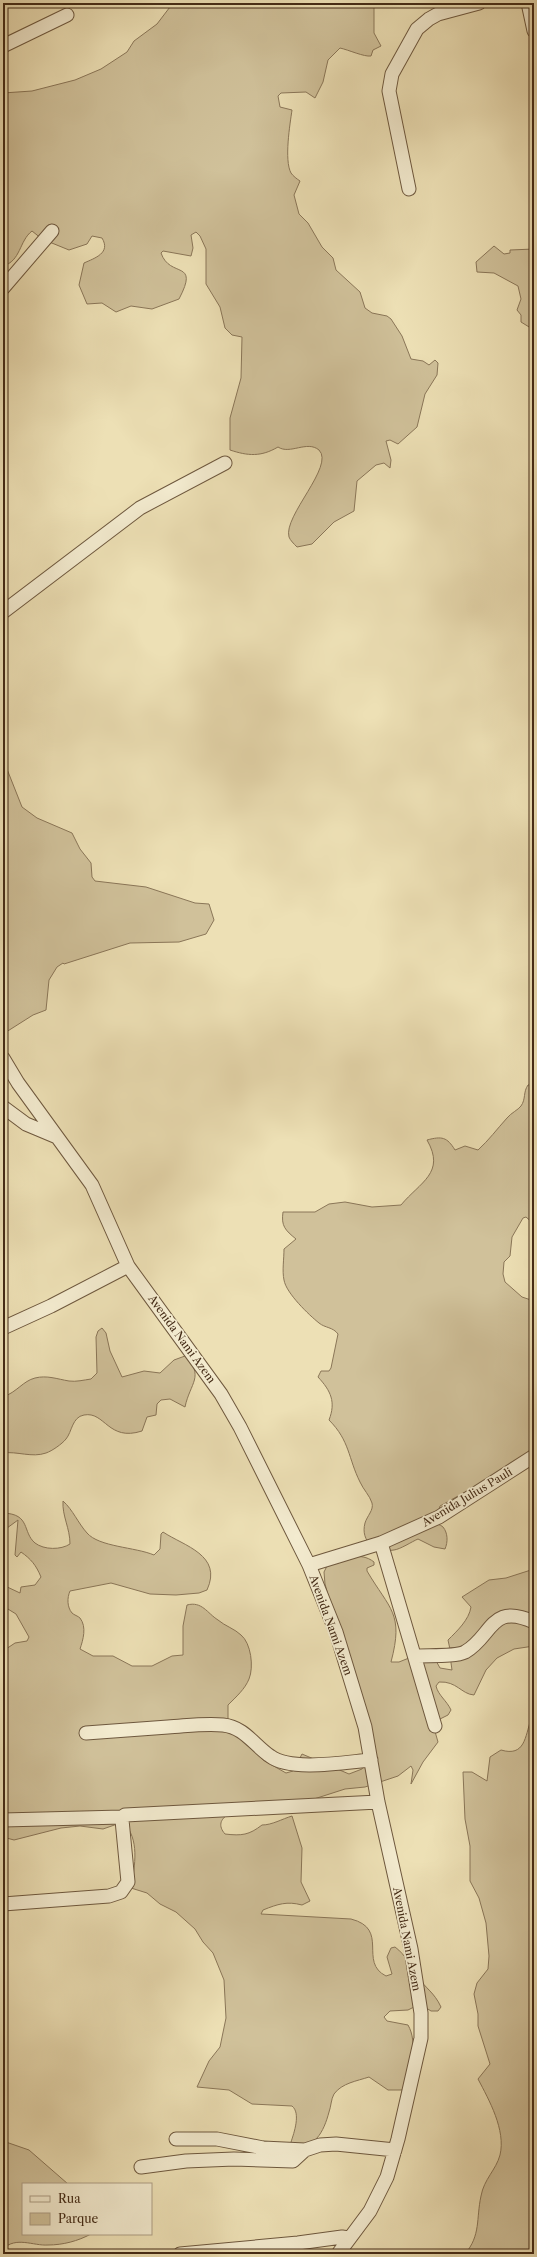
<svg xmlns="http://www.w3.org/2000/svg" width="537" height="2257" font-family="'Libre Caslon Text',serif">
<style>
.green{fill:#d0c19a;stroke:#8a7658}
.lines{fill:none;stroke-linecap:round;stroke-linejoin:round}
.minor-casing{stroke:#6e583e;stroke-width:15}
.minor{stroke:#f3ebcf;stroke-width:13}
.labels{text-anchor:middle;dominant-baseline:central;stroke-width:3.5;stroke-linejoin:round;paint-order:stroke}
.street-label{font-size:11px;fill:#442b16;stroke:#f3ebcf}
</style>
<rect width="100%" height="100%" fill="#ede0b5"/>
<filter id="stains"><feTurbulence type="fractalNoise" baseFrequency=".005" numOctaves="4"/><feColorMatrix values="0 0 0 0 .2 0 0 0 0 .09 0 0 0 0 .02 0 0 0 .5 -.17"/></filter>
<radialGradient id="worn" r=".72"><stop offset=".6" stop-color="#630" stop-opacity="0"/><stop offset="1" stop-color="#630" stop-opacity=".3"/></radialGradient>
<path class="green" d="M173,3h201v30l7,13 -8,4 -2,6c-7,1 -22,-6 -31,-8l-12,12 -5,22 -8,16 -9,-6 -25,1 -3,3 2,11 12,3c-2,14 -8,50 -1,63 2,3 6,6 9,8l-6,14 5,19 9,9 14,24 11,11 3,12 24,22 5,16 7,5 15,3 4,3 11,17 9,23 12,2 6,4 6,-5 3,3 -1,12 -12,19 -8,33 -19,17 -8,-4 -4,1 5,19 -1,8 -6,-5 -8,2 -19,16 -3,30 -20,11 -22,22 -15,3c-3,-3 -7,-7 -8,-10 -6,-21 46,-71 30,-87 -12,-10 -29,5 -41,-3 -17,10 -30,9 -48,3v-32l11,-40 1,-41 -10,-2 -7,-7 -5,-21 -14,-23v-35l-6,-13 -4,-4 -5,3 2,13 -2,8 -28,-5 -2,2c9,26 39,6 18,46l-27,10 -21,-3 -15,6 -14,-9 -15,1 -8,-19 5,-22c11,-5 27,-10 18,-25l-10,-2 -5,8 -18,6 -27,-11 -10,-8c-13,10 -11,30 -29,35v-173l29,-2 43,-11 26,-11 26,-17 7,-11 23,-17z
M494,246l10,8 6,-1v-3l24,-1v81l-13,-8v-7l-4,-5 4,-11 -3,-13 -24,-13 -17,-1 -1,-10z
M3,759l19,48 15,11 35,15 8,16 11,14 1,14 3,4 51,6 49,16 14,1 5,16 -8,14 -27,8 -49,1 -66,21 -1,-1 -6,4 -8,13 -3,30 -13,5 -30,19z
M534,1084v140l-8,-7 -3,1 -11,19 -2,19 -6,6 -1,12 2,8 17,15 12,4v148l-38,26 -56,31 -5,16c2,3 5,2 8,5 5,6 5,15 2,22l-11,-2 -16,-8c-7,3 -17,10 -24,11 -18,3 -34,-8 -29,-27 2,-7 9,-13 7,-20 -2,-7 -9,-14 -12,-21 -12,-24 -10,-41 -31,-62 7,-18 2,-29 -11,-43l3,-6h8l2,-3 7,-34c-5,-7 -13,-6 -19,-11 -10,-8 -33,-30 -35,-43 -2,-9 0,-21 0,-31l12,-10c-11,-9 -15,-13 -13,-27h32l14,-8 16,-2 27,5 29,-2c19,-23 45,-32 26,-65 15,-4 20,-3 28,10l10,-4 13,4c11,-10 19,-21 29,-32 4,-5 11,-8 14,-12 5,-7 2,-14 7,-21z
M102,1328l4,5 4,18 12,26 22,-6 16,2 14,-13 11,-4c20,20 5,27 0,51l-15,-8 -9,1 -4,4 -1,11 -9,2 -5,14c-34,11 -37,-20 -58,-16 -12,2 -12,17 -18,24 -4,5 -14,12 -20,14 -14,5 -29,-2 -43,0v-56c14,-5 20,-16 32,-19 12,-3 22,1 34,3 7,1 15,-1 22,-2l6,-6 -1,-36 2,-6z
M63,1501c10,9 15,22 24,32 12,14 48,14 67,22l6,-6 1,-15 2,-2c21,14 60,23 44,58l-8,3 -23,2 -26,-1 -39,-11 -41,8c-3,7 -3,16 2,22 2,2 6,3 8,5 7,9 3,22 0,31l13,7h20l19,10h20l20,-10 11,-1v-29l4,-21c15,-4 20,8 31,15 7,6 17,9 23,15 10,8 13,32 8,44 -4,10 -13,18 -21,26v26l20,11 15,18 23,13 7,-2 9,-17 47,20 13,-5 7,-15 -25,-102 -19,-68 -1,-12 4,-8c16,-5 32,-13 46,-2v3l-7,3v3c23,39 37,42 24,91h8l10,-4 26,1 5,9 12,2c-2,-10 -1,-20 -4,-30 9,-9 21,-20 23,-33l-9,-10 27,-17 17,-2 28,-9v77l-20,3 -17,9 -11,12 -12,25c-13,-1 -17,-14 -35,-13l-3,4c2,9 11,15 15,24l-3,5 -12,6 -2,7 4,14 -15,20 -12,22 2,-14 -2,-4 -13,10 -33,11 -20,2 -31,10 -85,15c-9,5 -11,12 -4,20 17,2 24,1 37,-9 10,0 20,-6 30,-9l10,32 -1,34 9,19 -8,4c-15,-4 -24,-1 -39,5l-2,4 90,5c39,10 7,43 35,57l6,-2 -5,-17 4,-9 4,-1c11,8 15,19 23,30 8,12 16,15 23,30l-3,4h-7l-11,-7 -12,6 -18,1 -6,6 3,4 21,4c10,17 4,48 -6,65h-14l-19,-13c-12,4 -27,6 -35,17 -3,5 -3,13 -5,18 -5,19 -15,41 -38,30 3,-9 10,-29 1,-36l-40,-2 -23,-14 -32,-3 12,-26 11,-14 6,-29 -2,-38 -11,-27 -10,-11 -8,-13 -19,-17 -16,-8 -13,-11 -16,-5c4,-23 9,-49 -8,-66l-20,7 -23,-3 -19,2 -47,12 -11,-3v-186l12,-8 12,-2 2,-4 -13,-23 -13,-8v-21l17,8 1,-6 14,-2 6,-8c-5,-12 -10,-18 -20,-25l-4,5 -2,-2 3,-35 -15,11v-18c28,1 19,19 32,30 9,7 26,7 35,1 0,-16 -8,-28 -7,-43z
M531,1719h3v535h-69c16,-19 11,-35 16,-58 3,-17 15,-26 19,-41 6,-25 -11,-55 -22,-76l12,-15 -12,-38v-12l-4,-20 3,-11 11,-14 1,-13 -3,-33 -7,-25 -9,-17v-35l-5,-27 -2,-47h9l15,9 3,-24 11,-7c24,7 24,-13 30,-31z
M3,2141l26,9 39,34h-45v50h68c-13,7 -28,11 -43,11 -15,1 -32,-9 -45,4l2,5h-2z
M338,2249l11,5h-83l15,-4 50,2z"/>
<g class="lines">
<g class="minor-casing">
<path id="minor" d="M528,3l6,28
M3,46l64,-31
M409,189l-20,-98 3,-17 25,-45 12,-10 9,-5 41,-11
M3,288l49,-57
M3,612l137,-104 85,-45
M3,1058l15,25 74,102 36,81 93,128 19,33 69,138 27,67 29,95 13,75 33,147 10,64v25l-23,101 -11,38 -17,34 -32,43
M3,1107l23,17 31,13
M3,1328l48,-22 77,-40
M381,1543l54,183
M309,1565l72,-22 58,-26 95,-61
M415,1656c13,-1 40,1 50,-4 28,-16 25,-50 69,-30
M86,1733c28,-2 55,-4 82,-6 18,-1 37,-4 55,-2 21,2 31,20 47,31 21,16 76,6 101,4
M3,1820l119,-3
M3,1904l106,-8 12,-4 7,-10 -6,-62v-3l3,-2 253,-13
M176,2139h41l46,9 42,2 15,-5 16,-1 59,6
M141,2167l45,-6 48,-2 59,2 12,-11
M180,2254l118,-11 44,-6 7,1"/>
</g>
<use href="#minor" class="minor"/>
</g>
<g class="labels">
<g class="street-label">
<text transform="translate(182 1339) rotate(54)">Avenida Nami Azem</text>
<text transform="translate(467 1497) rotate(-31)">Avenida Julius Pauli</text>
<text transform="translate(331 1625) rotate(70)">Avenida Nami Azem</text>
<text transform="translate(407 1939) rotate(79)">Avenida Nami Azem</text>
</g>
</g>
<rect width="537" height="2257" fill="none" stroke="#ede0b5" stroke-width="16"/>
<rect x="4" y="4" width="529" height="2249" fill="none" stroke="#442b16" stroke-width="2"/>
<rect x="8" y="8" width="521" height="2241" fill="none" stroke="#442b16"/>
<rect x="22" y="2183" width="130" height="52" fill="#f3ebcf" stroke="#ad9e85"/>
<rect x="30" y="2196" width="20" height="6" fill="#f3ebcf" stroke="#ad9e85"/>
<text x="58" y="2203" font-size="12" fill="#442b16">Rua</text>
<rect x="30" y="2213" width="20" height="12" fill="#d0c19a" stroke="#ad9e85"/>
<text x="58" y="2223" font-size="12" fill="#442b16">Parque</text>
<rect width="100%" height="100%" filter="url(#stains)"/>
<rect width="100%" height="100%" fill="url(#worn)"/>
</svg>
